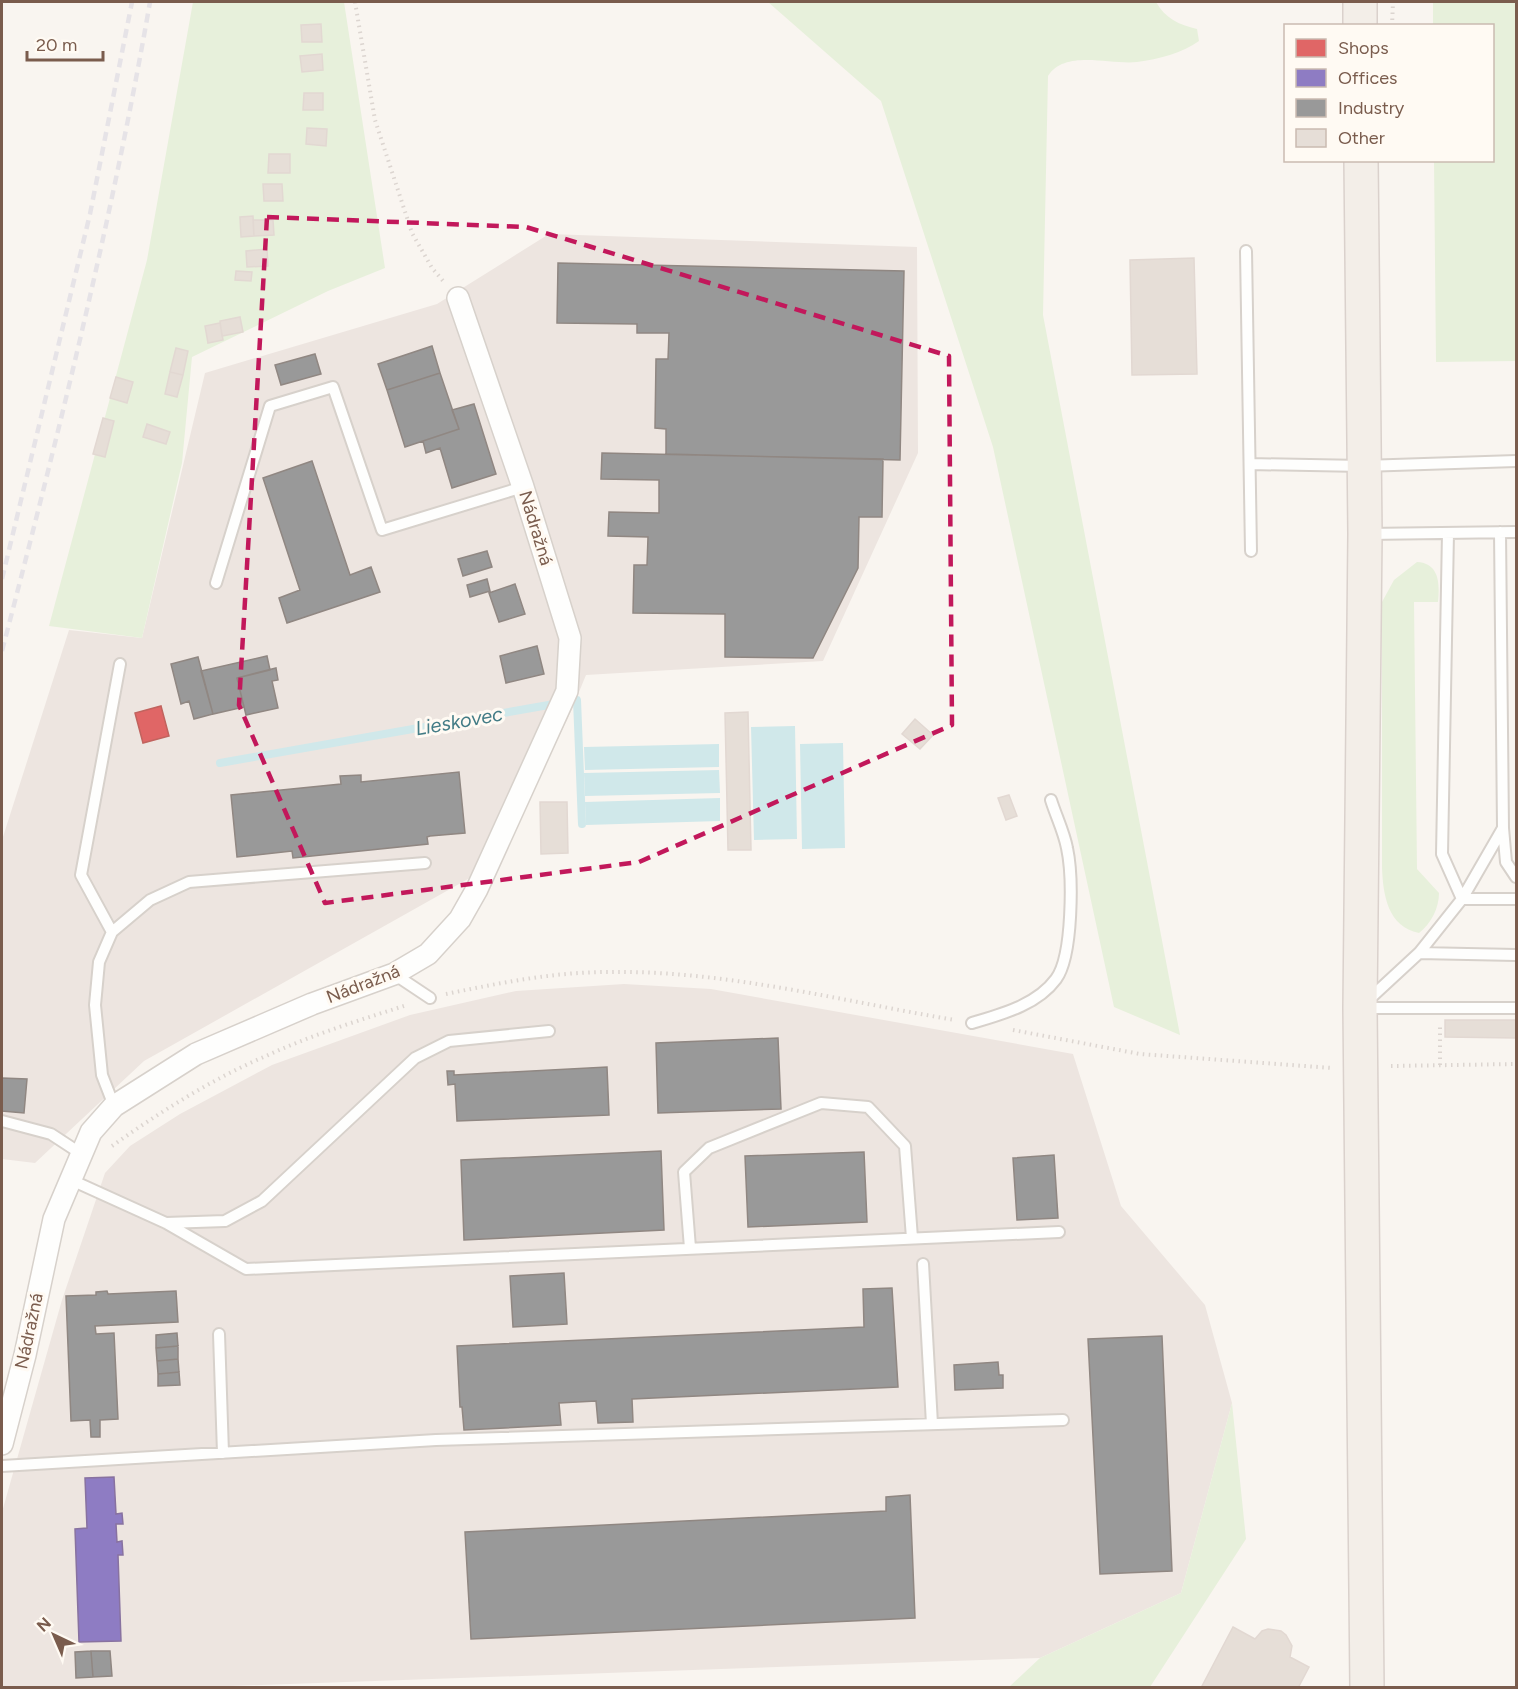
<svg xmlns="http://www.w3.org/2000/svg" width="1518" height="1689" font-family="Figtree,sans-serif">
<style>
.industrial{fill:#ede5e0}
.green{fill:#e7f0db}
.water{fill:#d0e8ea}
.shops{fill:#e06666;stroke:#c1635e;stroke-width:1.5}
.offices{fill:#8e7cc3;stroke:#8872a0;stroke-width:1.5}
.industry{fill:#999;stroke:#908782;stroke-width:1.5}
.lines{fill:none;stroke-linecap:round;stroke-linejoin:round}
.stream{stroke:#d0e8ea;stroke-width:8}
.building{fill:#e6ded7;stroke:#e2d8d2;stroke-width:1.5}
.lane-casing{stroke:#d7d1cb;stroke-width:14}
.street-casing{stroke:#d7d1cb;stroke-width:24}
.primary-casing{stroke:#dad1cc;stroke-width:36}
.path{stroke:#dcd5d0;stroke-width:4;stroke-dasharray:1.5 4.5;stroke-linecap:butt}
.lane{stroke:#fefefd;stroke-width:10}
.street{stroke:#fefefd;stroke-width:21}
.primary{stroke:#f3eee8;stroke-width:33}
.rail{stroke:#e6e3e7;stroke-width:4.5;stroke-dasharray:9 6;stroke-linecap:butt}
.marked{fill:none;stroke:#c2185b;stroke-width:4.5;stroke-dasharray:12 8;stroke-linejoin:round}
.labels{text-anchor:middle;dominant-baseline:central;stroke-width:6;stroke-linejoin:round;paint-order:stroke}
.street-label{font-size:18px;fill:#7a5c4d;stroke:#fffaf3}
.water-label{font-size:20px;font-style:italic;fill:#437c86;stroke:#fffaf3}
</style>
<rect width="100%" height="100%" fill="#f9f5f0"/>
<path class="industrial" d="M549,234l368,13 1,206 -95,208 -237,14 -14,34 -72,152 -356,200 -109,102 -33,-4v-319l67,-210 73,8 63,-265 232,-69z
M624,984l87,5 362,65 48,152 84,99 27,98 -51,190 -141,65 -839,29 -199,1v-176l60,-212 43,-127 25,-27 50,-32 92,-49 138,-50 106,-24z"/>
<path class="green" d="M193,2h151l41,266 -57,23 -136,66 -10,106 -40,175 -93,-12 98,-366z
M768,2h388c9,16 23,23 41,27l2,12c-17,12 -40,18 -62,21 -27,3 -72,-13 -89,14l-5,239 137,720 -66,-28 -121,-560 -112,-346z
M1433,2h83v359l-80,1 -2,-201 58,-1v-134l-59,-1z
M1417,562c22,1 23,21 21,40h-24l3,267 22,24c0,15 -8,31 -20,40 -31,-6 -36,-38 -37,-65v-266l12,-22z
M1232,1403l14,136 -96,148h-141l31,-29 141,-65z"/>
<path class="water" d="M795,726l2,113 -43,1 -3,-113z
M843,743l2,105 -43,1 -2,-105z
M719,744v23l-134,3 -1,-23z
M719,770l1,23 -135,3 -1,-23z
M720,798v23l-134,4 -1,-23z"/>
<path class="shops" d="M161,706l8,30 -26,7 -8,-30z"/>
<path class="offices" d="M114,1477l2,37 6,-1 1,11h-7l1,18 5,-1 1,14h-5l3,86 -42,1 -4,-113 12,-1 -2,-50z"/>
<path class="industry" d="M558,263l346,8 -4,189 -234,-6v-25l-11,-1 1,-69h12l1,-26h-32v-9l-80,-1z
M432,346l8,27 -53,17 -9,-26z
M315,354l6,20 -40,11 -6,-20z
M440,373l19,56 -54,18 -18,-57z
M474,404l22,70 -44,14 -12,-40 -14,5 -3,-12 36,-12 -7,-19z
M602,453l281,6 -1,58h-23l-1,51 -45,90 -88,-1v-43l-92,-1 1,-48h13l1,-28 -40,-1 1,-24 50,1v-33l-58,-1z
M312,461l38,114 21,-8 9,25 -93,31 -8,-25 21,-8 -37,-112z
M487,551l5,16 -29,9 -5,-17z
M487,579l3,12 -20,6 -3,-12z
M515,584l10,30 -26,8 -10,-29z
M537,646l7,28 -38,9 -6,-27z
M267,656l3,14 -33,8 7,29 -31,7 -12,-43z
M198,657l15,57 -19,5 -5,-18 -8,3 -10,-40z
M276,668l2,12 -6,1 6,27 -32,7 -9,-37z
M459,772l6,61 -35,3 -3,1 1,7 -135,14 -1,-7 -55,6 -6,-62 110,-11 -1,-8 21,-1v7z
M778,1038l3,71 -123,4 -2,-70z
M607,1067l2,48 -152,6 -2,-37 -7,1 -1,-14h7v4z
M2,1078l25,1 -3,34 -22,-2z
M661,1151l3,79 -200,10 -3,-80z
M864,1152l3,70 -119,5 -3,-71z
M1054,1155l4,63 -41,2 -4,-62z
M564,1273l3,51 -54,3 -3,-51z
M892,1288l6,99 -266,12 1,23 -35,1 -2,-22 -37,2 2,22 -97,5 -2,-23h-2l-3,-61 407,-19 -1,-38z
M107,1291l1,3 68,-3 2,31 -83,4 1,8 18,-1 4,86 -18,1v17h-9l-1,-17 -19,1 -5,-125 30,-1v-3z
M177,1333l1,13 -22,2v-13z
M1162,1336l10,235 -72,3 -12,-235z
M178,1346v13l-21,2 -1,-13z
M178,1359l1,13 -21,2 -1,-13z
M998,1362l1,13h4v13l-48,2 -1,-25z
M179,1372l1,13 -22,1v-12z
M910,1495l5,123 -444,21 -6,-107 421,-21v-14z
M91,1651h19l2,25 -19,1z
M91,1651l2,26 -17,1 -1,-26z"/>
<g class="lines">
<path class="stream" d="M220,763l357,-63 5,124"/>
</g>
<path class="building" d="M321,24l1,18h-20l-1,-17z
M322,54l1,16 -21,2 -2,-16z
M304,93h19v17h-20z
M307,128l20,1 -1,17 -20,-2z
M269,154h21v19h-22z
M263,184h19l1,17h-19z
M253,216l1,20 -13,1 -1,-20z
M253,220h20l1,15 -20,1z
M267,249l1,17 -21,1 -1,-16z
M1194,258l3,116 -65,1 -2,-115z
M236,271l16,1 -1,9 -16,-1z
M240,317l3,15 -21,4 -2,-15z
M220,323l3,17 -15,3 -3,-17z
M176,348l12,3 -5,24 -13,-3z
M170,372l13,3 -6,22 -12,-3z
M116,377l17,5 -6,21 -17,-5z
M103,418l11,3 -9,36 -12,-3z
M147,424l23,8 -4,12 -23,-7z
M748,712l3,138h-23l-3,-137z
M915,719l18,16 -13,14 -18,-15z
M1009,795l8,21 -11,4 -8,-22z
M540,802h27l1,51 -27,1z
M1445,1020h71v18l-71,-1z
M1233,1627l22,12 7,-8 6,-2 13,2 5,4 6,11 -2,11 19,10 -11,21h-97z"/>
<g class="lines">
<g class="lane-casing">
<path id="lane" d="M1246,251l5,300
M1250,464l113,2 153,-5
M1448,533l-6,321 20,45h54
M1367,534l149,-2
M216,583l54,-177 63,-19 49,143 141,-43
M1503,828l3,34 10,15
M112,932l-31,-57 39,-211
M1419,953l97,2
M394,974l36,24
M1366,1002l53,-49 43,-54 41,-71 -3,-296
M1363,1008h153
M972,1023c30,-9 65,-18 84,-44 17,-23 17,-103 11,-131 -3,-16 -11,-32 -16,-48
M114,1106l-12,-31 -7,-70 4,-43 13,-30 38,-32 39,-18 236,-19
M2,1121l49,13 29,19
M69,1179l97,44 80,46 813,-37
M166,1223l59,-2 37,-20 153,-143 34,-17 100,-10
M690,1248l-6,-76 25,-24 112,-45 47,4 37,39 7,92
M923,1264l9,160
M219,1334l4,119
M2,1466l434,-26 627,-20"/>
</g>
<g class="street-casing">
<path id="street" d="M2,1444l23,-89 29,-136 37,-87 23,-26 82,-52 116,-50 82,-30 34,-20 32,-35 17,-30 90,-198 3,-53 -47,-151 -65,-189"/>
</g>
<g class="primary-casing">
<path id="primary" d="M1360,2v24
M1361,160l4,374 -5,474 7,680"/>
</g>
<path class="path" d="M355,2l20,118 37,113 20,35 12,14
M1392,26l1,-24
M446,994c54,-11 107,-22 162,-22 117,-2 233,29 347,48
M1013,1030l127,24 192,14
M1440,1065v-41
M1391,1066l125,-2
M112,1146c48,-34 100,-67 154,-90 45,-21 94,-36 141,-51"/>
<use href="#lane" class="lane"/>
<use href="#street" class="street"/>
<use href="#primary" class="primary"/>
<path class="rail" d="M2,579l88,-365 42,-212
M2,651c56,-215 110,-431 148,-649"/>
</g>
<path class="marked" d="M267,217l259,10 423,129 3,369 -313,137 -314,41 -86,-198z"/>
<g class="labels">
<g class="street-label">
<text transform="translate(536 528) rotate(73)">Nádražná</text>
<text transform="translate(363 984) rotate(-21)">Nádražná</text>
<text transform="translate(29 1331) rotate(-78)">Nádražná</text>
</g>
<g class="water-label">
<text transform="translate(459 721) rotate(-10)">Lieskovec</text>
</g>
</g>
<rect width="1518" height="1689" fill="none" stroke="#7a5c4d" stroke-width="6"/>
<rect x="1284" y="24" width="210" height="138" fill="#fffaf3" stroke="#cabbb1" stroke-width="1.5"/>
<rect x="1296" y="39" width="30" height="18" fill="#e06666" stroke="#cabbb1" stroke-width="1.5"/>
<text x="1338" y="54" font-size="18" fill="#7a5c4d">Shops</text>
<rect x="1296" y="69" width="30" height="18" fill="#8e7cc3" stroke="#cabbb1" stroke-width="1.5"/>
<text x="1338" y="84" font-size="18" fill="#7a5c4d">Offices</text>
<rect x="1296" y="99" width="30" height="18" fill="#999999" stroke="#cabbb1" stroke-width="1.5"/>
<text x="1338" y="114" font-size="18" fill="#7a5c4d">Industry</text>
<rect x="1296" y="129" width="30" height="18" fill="#e6ded7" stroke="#cabbb1" stroke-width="1.5"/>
<text x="1338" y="144" font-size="18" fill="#7a5c4d">Other</text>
<g transform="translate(54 1635) rotate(316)" stroke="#fffaf3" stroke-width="4.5" paint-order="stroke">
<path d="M0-4.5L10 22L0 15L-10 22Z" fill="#7a5c4d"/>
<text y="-9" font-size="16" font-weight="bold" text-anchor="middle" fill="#7a5c4d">N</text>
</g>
<path d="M27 51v9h76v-9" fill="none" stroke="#7a5c4d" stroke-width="3"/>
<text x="36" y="51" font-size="18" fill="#7a5c4d" stroke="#fffaf3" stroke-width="4.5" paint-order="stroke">20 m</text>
</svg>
